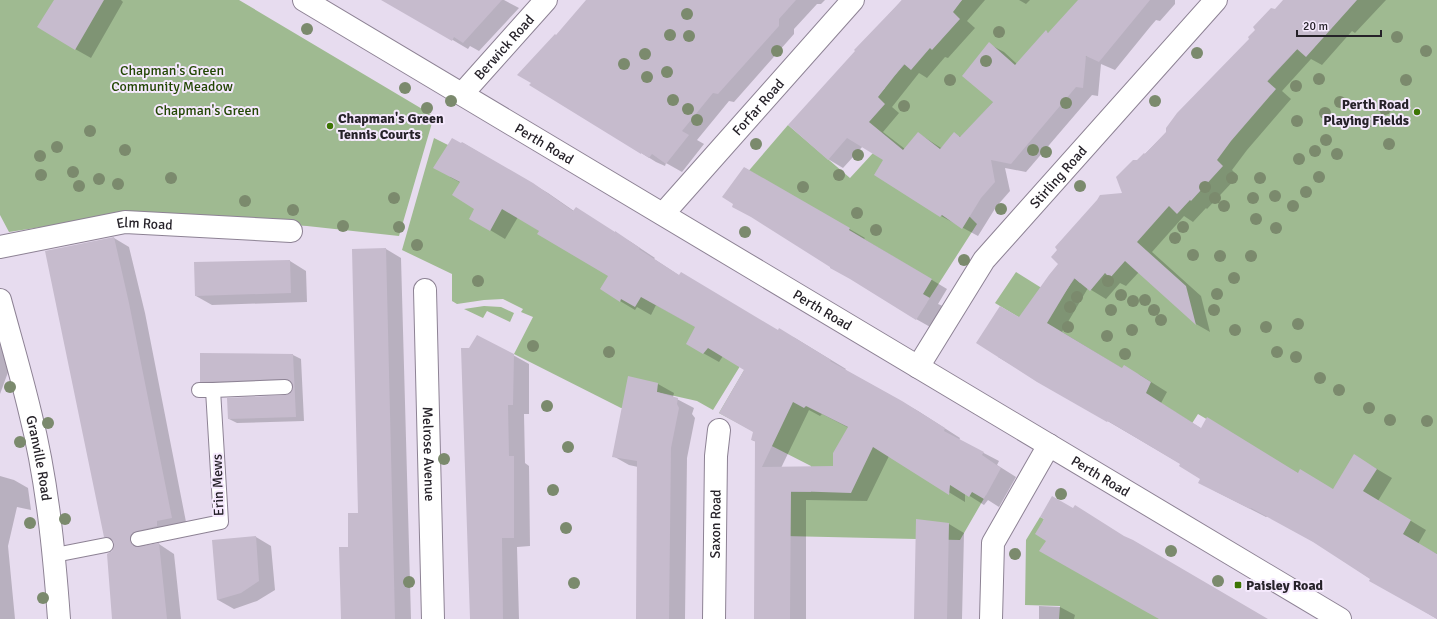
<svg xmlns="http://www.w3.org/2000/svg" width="1437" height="619" font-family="Signika,sans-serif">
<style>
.green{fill:#9fba91}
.shadow{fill:#0003;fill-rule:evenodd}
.building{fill:#c6bbcd;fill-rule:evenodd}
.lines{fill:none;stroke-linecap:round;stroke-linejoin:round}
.lane-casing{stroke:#8d8294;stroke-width:16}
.street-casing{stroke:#8d8294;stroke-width:24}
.secondary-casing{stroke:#8d8294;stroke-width:24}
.lane{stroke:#fff;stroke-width:14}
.street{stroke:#fff;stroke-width:22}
.secondary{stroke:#fff;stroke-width:22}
.tree{fill:#7b8a6d}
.poi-dot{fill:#3d7505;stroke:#f5e9fd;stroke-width:1.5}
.labels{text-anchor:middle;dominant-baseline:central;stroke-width:4;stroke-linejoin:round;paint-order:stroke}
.street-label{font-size:14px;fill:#262229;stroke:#f5e9fd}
.park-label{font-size:14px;fill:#224603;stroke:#f5e9fd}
.poi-label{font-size:14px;font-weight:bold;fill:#262229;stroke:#f5e9fd;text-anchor:start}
</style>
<rect width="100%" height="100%" fill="#e7dcef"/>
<path class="green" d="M0,0h239l195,116 -35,120 -92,-10 -181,-12 -117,18 -9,-17z
M962,0h180l-198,200 26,17 7,7 -50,78 -181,-128 42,-49 62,53 35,-38 -26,-24 26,-28 -4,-4 15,-10z
M1343,0h94v570l-98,-72 -141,-84 -9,14 -44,-35 -150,-90 21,-31 24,15 21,11 14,-20 5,5z
M434,138l14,7 302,205 -37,60 -16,-9 -40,-9 -29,16h-7l-107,-54 19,-37 -12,-5 2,-3 -20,-10 -19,1 -27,4 -5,-3v-27l-50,-24z
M484,306l17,1 13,6 -4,9 -23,-11 -4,7 -19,-9z
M753,355l233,140 -26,45 -176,-4 2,-44h25v-26l-49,-25 -9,-10 -34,-18z
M1040,517l4,2 -5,12 140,88h-120l1,-13 -35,-1 1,-65z"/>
<path class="shadow" d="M55,0h66l2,2 -32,56 -16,-9z
M385,0h119l15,8 -40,43 -9,-5 -2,3z
M591,0h234l-4,4h-4l-23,25v5l-60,68 -5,-1 -32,39 7,4 -22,28 -16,-9 -1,3 -9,-4 -125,-77z
M902,0h83l-18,21 8,7 -27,30 -3,-1 -18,21 -8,-5 -27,34 7,6 -16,19 22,17 13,-16 23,15 13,-14 7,3 33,-36 -5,-57 15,8 13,12 29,-32 3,1 30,-33h96v4l-15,17 -4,-1 -6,7 -35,43 -14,-6 -3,32 -6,-1 -66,77 -21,-4 5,23 -14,16 -18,29 -37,-20 -57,-57 -21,-13 -20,22 -15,-9 -38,-34z
M1019,0h11l-4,4z
M1286,0h100l-31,33 -3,-2 -30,34 -11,-6 -29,32 9,8 -44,51 -15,20 6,6 -31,33 -1,-1 -13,14 -9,-6 -32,36 49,44 9,36 -14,-8 -57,-52 -13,14 -6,-3 -14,16 -18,-11 -26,44 61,37 17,6 27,17 -6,11 41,26 131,61 22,-34 37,22 -14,23 48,29 -8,14 19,10v65l-66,-40 -53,-35 -50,-28 -2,1 -51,-26 -13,-13 -21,-14 -183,-107 21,-38 105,-125 13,-32 149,-150z
M463,143l85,50 26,18 57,31 24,16 -1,1 26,17 98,55 17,7 51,31 -1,1 73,41 42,27 -1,2 40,21 -2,4 19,12 -17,30 -11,-7 -4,5 -19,-12v9l-76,-46 -22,45 -61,-1v119h-51l1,-177 -4,-2 2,-8 -8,-62 -23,-14 -4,6 -32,-18 9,-17 -40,-22 -5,10 -14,-8 -2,3 -15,-9 -11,-25 -91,-59 -13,22 -15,-9 -15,-22 -14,-25 -11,-6zM809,410l11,6 2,-2 27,14 -15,39 -53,1z
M745,168l120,70 -1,1 83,50 -9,15 7,3 -13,21 -16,-9z
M114,238l15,9 16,66 42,214 -38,14 -5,6 15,-3 15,10 7,65h-68v-67l2,-4 -1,-7 -9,-5z
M386,249l15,9 10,361h-69l7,-71 11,-34z
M290,261l16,10 1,31 -95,3 -16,-9z
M0,320l14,36 -14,38z
M201,354l92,1 8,4 3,62 -67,2 -8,-4 57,-23 7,-4v-9l-84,2 -8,-4z
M513,355l16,9v50h-5l1,49 4,3 1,80 -13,1 2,72h-48z
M658,384l16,9 -1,4 21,11 -2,6 3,4 -8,40 -2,161h-48l1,-152 -9,-2 -16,-9z
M0,476l14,4 14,8 3,22 -14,-3 -9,39 7,73h-15z
M949,524l15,9 -2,86h-47z
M256,537l15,9 4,44 -18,11 -23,8 -16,-9 -5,-59z
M1039,606l21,1 15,8 -1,4h-35z"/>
<path class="building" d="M54,0h50l-29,50 -38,-23z
M381,0h121l-39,43 -9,-6 -2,4z
M586,0h210l-17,19v7l-61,68 -5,-1 -31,38 7,4 -23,29 -14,-10 -3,4 -8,-5v1l-112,-69 2,-2 -14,-8 38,-41 1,1z
M902,0h60l-9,12 7,7 -28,31 -2,-2 -19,22 -7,-6 -26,33 7,7 -16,18 34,28 15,-18 22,17 14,-17 6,5 33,-35 -31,-26 27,-34 26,23 31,-35 2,3 30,-33h72l-51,62 -13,-6 -3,32 -7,-1 -65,77 -20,-4 4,22 -14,16 -19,31 -20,-14 -2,2 -66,-42 9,-15 -36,-22 -19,22 -40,-35 67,-74 -1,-1z
M1283,0h74l-51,57 -9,-8 -30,32 9,8 -45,52 -14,19 6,6 -32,35 -1,-1 -13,14 -8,-8 -32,36 49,44 10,39 -71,-64 -15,17 -5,-5 -15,18 -16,-13 -27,45 75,45 2,-3 27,17 -5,11 55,35 6,-11 91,56 2,-4 33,20 21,-35 23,15 -14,22 48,29 -8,14 34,20v65l-68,-38 1,-2 -57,-37 -62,-34 -1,1 -52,-26 2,-4 -21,-13 1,-2 -72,-43 -1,1 -70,-40 -61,-39 24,-37 19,11 30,-42 9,-11 -7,-7 6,-7 -2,-3 42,-47 3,-5 22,-2 -6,-16 17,-17h4l7,-7 1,1 21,-22v-4l11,-15 72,-74 -1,-2 7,-7 -2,-3 18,-19 4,1z
M452,138l9,5 1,-1 71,41 40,28 3,-4 39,25v-1l25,17 -1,1 40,26 2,-3 97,58 1,-2 52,32 -1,1 72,40 43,27 -1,3 40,21 -2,3 19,13 -17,31 -12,-7 -3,5 -19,-12 -1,10 -76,-48 -22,46 -60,-2 -1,128h-36l1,-178 -4,-1 2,-8 -34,-19 25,-43 -36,-22 -5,6 -17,-10 9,-17 -54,-30 -6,10 -14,-8 -1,3 -20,-13 8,-13 -71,-42 2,-3 -37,-22 -12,22 -21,-12 5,-10 -22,-14 8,-13 -27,-14zM793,402l11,6 2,-2 42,21 -15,26v13l-71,1z
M744,167l106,61 -1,2 83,49 -9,15 7,4 -14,22 -66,-41 -20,-11v-1l-79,-50 -19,-10 1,-3 -11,-7z
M114,237l15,66 43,215 -15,3v5l-24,6 -3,4v4l1,4 5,3 23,-4 8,76h-55l-5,-65 5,-3 2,-7 -2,-5 -4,-2h-4l-59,-286z
M386,248l9,371h-54l-2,-72h9v-34h10l-6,-264z
M290,260l1,33 -96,3 -1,-34z
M477,335l37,19 -1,51h-5l1,51h5v82h-12l1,81h-33l-9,-271h8z
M200,353l93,1 3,63 -68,2 -1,-21 59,-3 6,-4 1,-4 -1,-4 -3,-3 -4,-1 -85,3z
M628,376l30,7 -1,9 21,6 -1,6 2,4 -8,40 -2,171h-33l1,-158 -25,-4z
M1052,496l21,12 2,-3 49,31 9,4 135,79h-109l-25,-14 -95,-54 7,-10 -11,-7 9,-15 -4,-2z
M916,519l33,4 -2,96h-33z
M256,536l3,45 -18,12 -24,7 -5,-60z"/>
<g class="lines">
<g class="lane-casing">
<path id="lane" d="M199,390h14
M138,539l83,-17 -8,-132 72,-3
M55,555l51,-10"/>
</g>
<g class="street-casing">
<g id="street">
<path id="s1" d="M462,94l84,-94"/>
<path id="s2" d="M663,214l190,-214"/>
<path id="s3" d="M0,247l125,-25 166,9"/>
<path id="s4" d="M425,290l8,329"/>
<path id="s5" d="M0,300c10,37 21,74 30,112 17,67 24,138 29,207"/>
<path id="s6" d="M918,367l66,-107 232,-260"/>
<path id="s7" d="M714,619l2,-163 3,-26"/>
<path d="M991,619l2,-76 56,-98"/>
</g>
</g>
<g class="secondary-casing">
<g id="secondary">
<path id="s8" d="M304,0l1036,619"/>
</g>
</g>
<use href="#lane" class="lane"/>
<use href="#street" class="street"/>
<use href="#secondary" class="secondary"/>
</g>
<g class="tree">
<circle cx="687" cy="14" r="6"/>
<circle cx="307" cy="29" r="6"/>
<circle cx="999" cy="32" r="6"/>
<circle cx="670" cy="35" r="6"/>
<circle cx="689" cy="36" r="6"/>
<circle cx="1397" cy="37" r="6"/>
<circle cx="777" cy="51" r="6"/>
<circle cx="1426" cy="51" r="6"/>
<circle cx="1197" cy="53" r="6"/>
<circle cx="645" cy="54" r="6"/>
<circle cx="986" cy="61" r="6"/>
<circle cx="624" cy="64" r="6"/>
<circle cx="667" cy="72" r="6"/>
<circle cx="647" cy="77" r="6"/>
<circle cx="1319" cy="79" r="6"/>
<circle cx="950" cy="80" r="6"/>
<circle cx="1406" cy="80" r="6"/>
<circle cx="1296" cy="86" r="6"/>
<circle cx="405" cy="88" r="6"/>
<circle cx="673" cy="100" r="6"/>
<circle cx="451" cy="101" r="6"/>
<circle cx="1155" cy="101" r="6"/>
<circle cx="1340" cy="102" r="6"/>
<circle cx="1066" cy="103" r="6"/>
<circle cx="904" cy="106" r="6"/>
<circle cx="427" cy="108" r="6"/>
<circle cx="688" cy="109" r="6"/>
<circle cx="1385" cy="109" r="6"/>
<circle cx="1325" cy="113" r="6"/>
<circle cx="697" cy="120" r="6"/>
<circle cx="1297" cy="121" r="6"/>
<circle cx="1367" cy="122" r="6"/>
<circle cx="90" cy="131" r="6"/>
<circle cx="1326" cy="140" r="6"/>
<circle cx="756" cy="144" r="6"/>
<circle cx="1389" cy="144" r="6"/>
<circle cx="57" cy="147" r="6"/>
<circle cx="125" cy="150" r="6"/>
<circle cx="1033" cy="150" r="6"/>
<circle cx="1315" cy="151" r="6"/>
<circle cx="1046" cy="152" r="6"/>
<circle cx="1337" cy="154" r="6"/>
<circle cx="858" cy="155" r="6"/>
<circle cx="40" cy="156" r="6"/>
<circle cx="1299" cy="159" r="6"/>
<circle cx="73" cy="172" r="6"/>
<circle cx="41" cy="175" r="6"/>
<circle cx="839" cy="175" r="6"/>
<circle cx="1319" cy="177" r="6"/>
<circle cx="171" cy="178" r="6"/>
<circle cx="1232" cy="178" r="6"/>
<circle cx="1260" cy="178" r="6"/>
<circle cx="99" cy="179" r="6"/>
<circle cx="118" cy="184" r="6"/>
<circle cx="79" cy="186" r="6"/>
<circle cx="1080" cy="186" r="6"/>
<circle cx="803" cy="187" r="6"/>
<circle cx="1205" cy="187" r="6"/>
<circle cx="1306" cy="192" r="6"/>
<circle cx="1275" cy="196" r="6"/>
<circle cx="394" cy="198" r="6"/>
<circle cx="1215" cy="198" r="6"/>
<circle cx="1253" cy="198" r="6"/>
<circle cx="245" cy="201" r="6"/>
<circle cx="1224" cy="206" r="6"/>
<circle cx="1293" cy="206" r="6"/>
<circle cx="1001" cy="209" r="6"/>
<circle cx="293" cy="210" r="6"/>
<circle cx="857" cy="213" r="6"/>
<circle cx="1256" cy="219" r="6"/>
<circle cx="343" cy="226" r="6"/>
<circle cx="399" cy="227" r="6"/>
<circle cx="1183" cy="227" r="6"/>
<circle cx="1276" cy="228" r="6"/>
<circle cx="876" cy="230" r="6"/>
<circle cx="745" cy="232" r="6"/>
<circle cx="1175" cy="238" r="6"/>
<circle cx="417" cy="245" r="6"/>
<circle cx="1193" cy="255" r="6"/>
<circle cx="1220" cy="256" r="6"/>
<circle cx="1251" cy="256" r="6"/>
<circle cx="964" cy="260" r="6"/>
<circle cx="1234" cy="278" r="6"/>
<circle cx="478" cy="281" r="6"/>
<circle cx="1108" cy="281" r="6"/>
<circle cx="1217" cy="294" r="6"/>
<circle cx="1121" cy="295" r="6"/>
<circle cx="1077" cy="297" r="6"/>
<circle cx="1145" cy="300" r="6"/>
<circle cx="1133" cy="301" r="6"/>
<circle cx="1070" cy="307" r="6"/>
<circle cx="1111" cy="310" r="6"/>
<circle cx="1154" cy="310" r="6"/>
<circle cx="1214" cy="310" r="6"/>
<circle cx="1161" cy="320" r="6"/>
<circle cx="1298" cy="324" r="6"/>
<circle cx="1068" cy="327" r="6"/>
<circle cx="1266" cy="327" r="6"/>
<circle cx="1132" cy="330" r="6"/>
<circle cx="1235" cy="330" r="6"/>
<circle cx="1107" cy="336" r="6"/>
<circle cx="533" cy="346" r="6"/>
<circle cx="609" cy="352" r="6"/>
<circle cx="1277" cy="352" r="6"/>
<circle cx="1125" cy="354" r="6"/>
<circle cx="1296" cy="357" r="6"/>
<circle cx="1320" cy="378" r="6"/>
<circle cx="10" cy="387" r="6"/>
<circle cx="1339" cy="390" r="6"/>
<circle cx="547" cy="406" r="6"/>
<circle cx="1369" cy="408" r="6"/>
<circle cx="1390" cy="420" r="6"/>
<circle cx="1427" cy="421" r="6"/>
<circle cx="48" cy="423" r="6"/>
<circle cx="20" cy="442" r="6"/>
<circle cx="568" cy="447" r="6"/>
<circle cx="444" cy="459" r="6"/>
<circle cx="553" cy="490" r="6"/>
<circle cx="1061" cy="494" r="6"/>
<circle cx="65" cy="519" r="6"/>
<circle cx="30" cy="523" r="6"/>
<circle cx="566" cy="528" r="6"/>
<circle cx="1171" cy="551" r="6"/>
<circle cx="1015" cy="554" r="6"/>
<circle cx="1218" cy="581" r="6"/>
<circle cx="409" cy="582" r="6"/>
<circle cx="574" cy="583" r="6"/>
<circle cx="43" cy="598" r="6"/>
</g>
<g class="poi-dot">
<circle cx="1417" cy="112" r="4"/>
<circle cx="330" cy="126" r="4"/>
<rect x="1234" y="581" width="8" height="8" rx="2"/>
</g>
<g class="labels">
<g class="street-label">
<text stroke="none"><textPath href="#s1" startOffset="63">Berwick Road</textPath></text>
<text stroke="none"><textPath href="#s2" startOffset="143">Forfar Road</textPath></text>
<text stroke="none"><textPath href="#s8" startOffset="280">Perth Road</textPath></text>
<text stroke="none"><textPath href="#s6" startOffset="237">Stirling Road</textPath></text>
<text stroke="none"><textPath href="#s3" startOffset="147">Elm Road</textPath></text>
<text stroke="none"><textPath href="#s8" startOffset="604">Perth Road</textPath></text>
<text stroke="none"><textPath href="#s4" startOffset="164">Melrose Avenue</textPath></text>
<text stroke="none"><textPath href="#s5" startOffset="163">Granville Road</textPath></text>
<text stroke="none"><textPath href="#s8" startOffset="928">Perth Road</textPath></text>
<text transform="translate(218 485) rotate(-92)">Erin Mews</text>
<text stroke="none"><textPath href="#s7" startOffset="95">Saxon Road</textPath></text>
</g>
<g class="park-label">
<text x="172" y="70">Chapman's Green<tspan x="172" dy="16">Community Meadow</tspan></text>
<text x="207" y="110">Chapman's Green</text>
</g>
<g class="poi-label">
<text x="1409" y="104" text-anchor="end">Perth Road<tspan x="1409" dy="16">Playing Fields</tspan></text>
<text x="338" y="118">Chapman's Green<tspan x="338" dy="16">Tennis Courts</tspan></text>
<text x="1246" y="585">Paisley Road</text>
</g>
</g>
<path d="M1297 30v6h84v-6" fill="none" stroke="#262229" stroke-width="2"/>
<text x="1303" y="30" font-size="12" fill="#262229" stroke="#f5e9fd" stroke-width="3" paint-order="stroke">20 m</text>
</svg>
